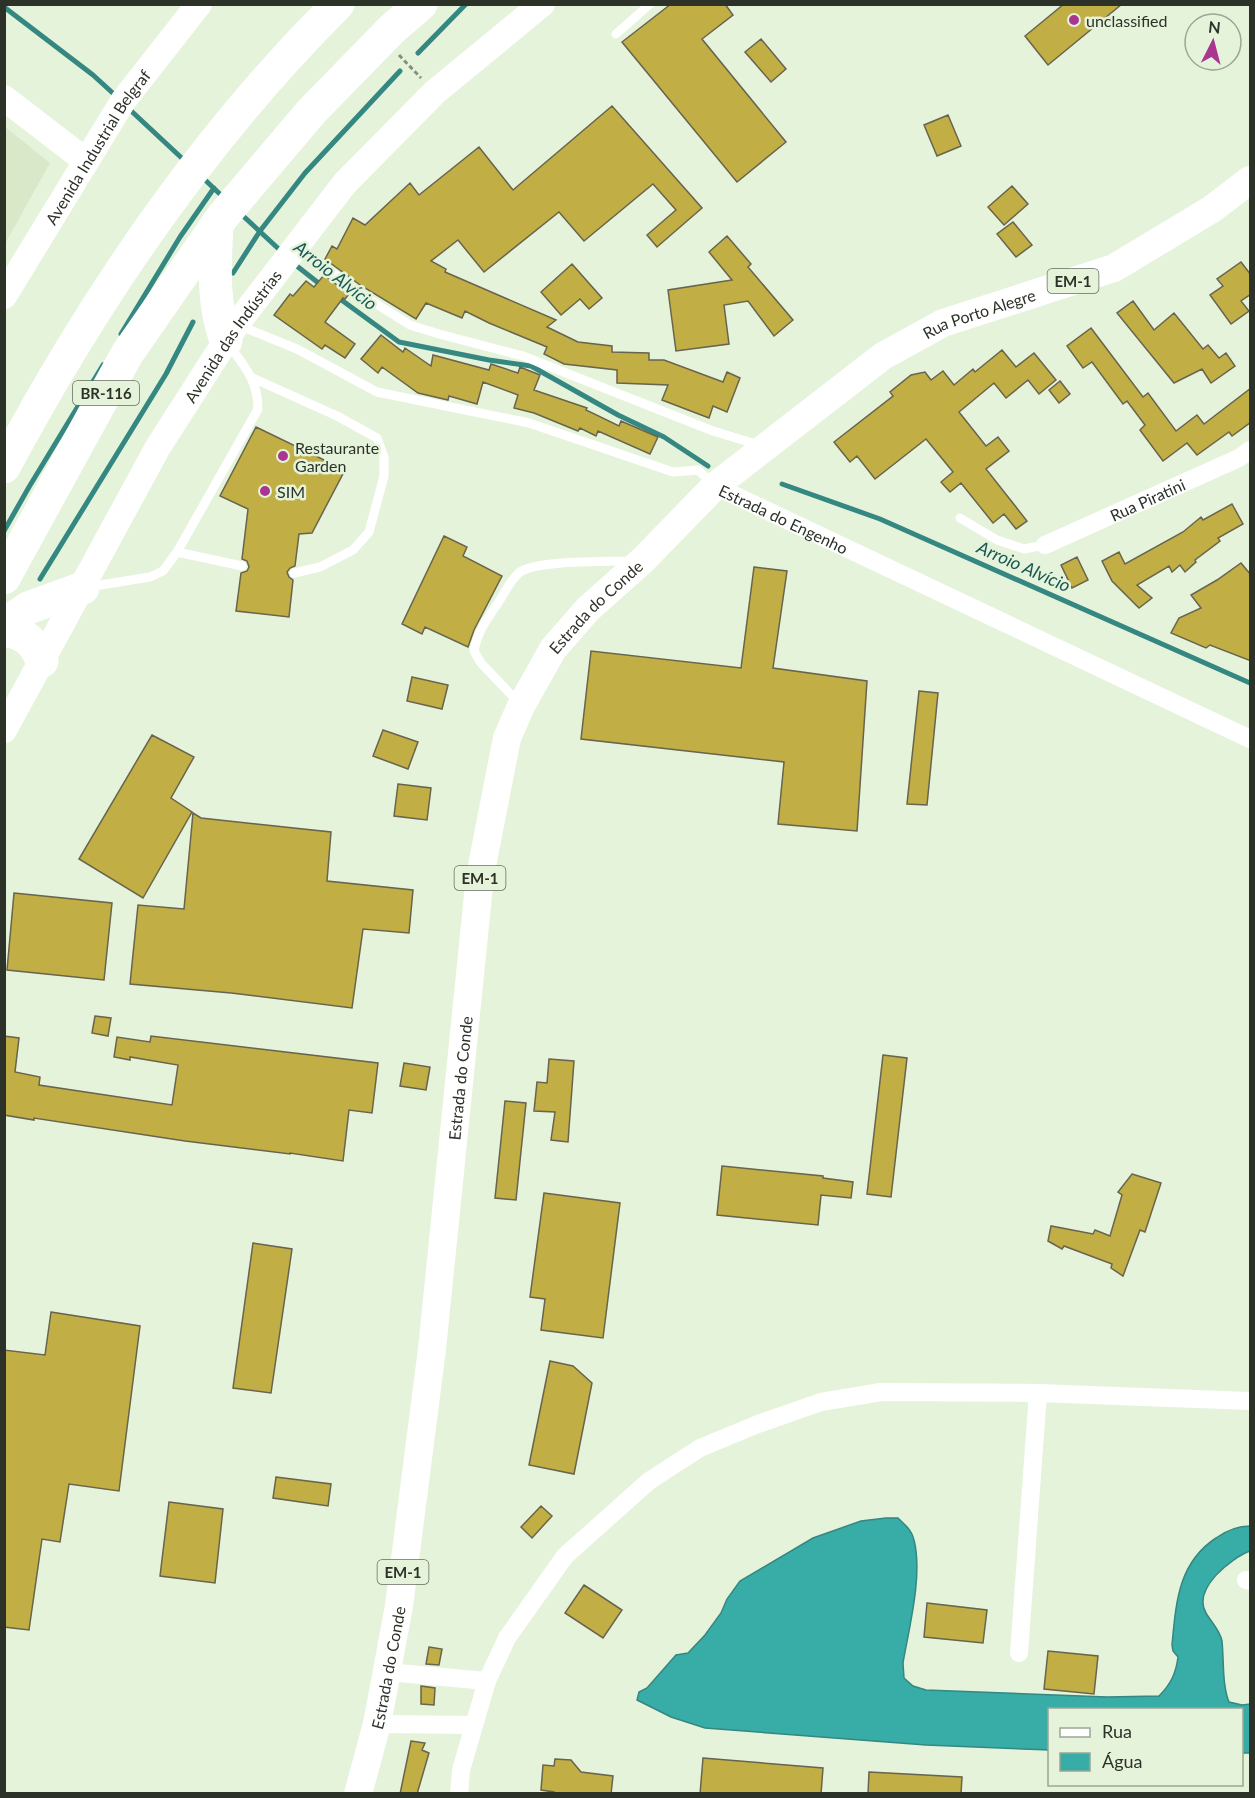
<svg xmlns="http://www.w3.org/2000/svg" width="1255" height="1798" font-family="Lato,sans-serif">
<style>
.built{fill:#d8e8c9}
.water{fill:#38aca7;stroke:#358781;stroke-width:1.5}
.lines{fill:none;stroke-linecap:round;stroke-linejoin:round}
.stream{stroke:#358781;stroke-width:5}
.building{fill:#c1ae44;stroke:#68644d;stroke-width:1.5}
.path{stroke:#868f7f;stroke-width:3;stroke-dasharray:4.5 3;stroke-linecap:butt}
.lane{stroke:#fff;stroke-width:9}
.street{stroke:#fff;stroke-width:18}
.secondary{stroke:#fff;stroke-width:26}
.primary{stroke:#fff;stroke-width:28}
.highway{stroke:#fff;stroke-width:33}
.poi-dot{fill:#a93792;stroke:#e6f3db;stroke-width:2}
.labels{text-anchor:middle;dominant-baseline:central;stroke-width:5;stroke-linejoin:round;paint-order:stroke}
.shield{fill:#e6f3db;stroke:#646c5e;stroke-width:1.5}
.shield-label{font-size:15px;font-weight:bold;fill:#2d3229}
.poi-label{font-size:16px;fill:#2d3229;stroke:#e6f3db;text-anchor:start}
.street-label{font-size:16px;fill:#2d3229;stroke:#e6f3db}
.water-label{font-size:18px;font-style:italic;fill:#175755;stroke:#e6f3db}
</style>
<rect width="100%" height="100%" fill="#e6f3db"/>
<path class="built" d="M5,127l45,36 -45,81z"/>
<path class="water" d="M886,1518h12c7,7 14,12 16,22 9,35 -5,88 -11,123l1,15 9,8 13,4 181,7 52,-1c12,-12 17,-23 19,-39l-5,-6 -1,-6c4,-42 6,-82 44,-107 10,-7 22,-12 34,-12v25c-19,7 -58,38 -44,62 5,9 14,17 16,28 2,19 0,44 7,61l13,3 8,-1v49h-8v-43h-192l-1,40 -123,-5 -221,-17 -34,-11 -34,-17 2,-8 8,-4 29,-33 12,-2 17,-18 16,-22 6,-14 13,-18 73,-43 48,-17z"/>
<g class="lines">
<path class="stream" d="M4,7l89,68 23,21
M418,53l48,-49
M127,107l59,55
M202,177l21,20
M241,214l41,38
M293,263l28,22
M233,273l27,-42 45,-58 95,-102
M336,296l63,46 90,18 42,6 87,49 46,22 44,29
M121,334l59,-97 34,-49
M782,484l98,35 370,164
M4,531l25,-44 74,-122
M40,579l126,-205 27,-52"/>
</g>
<path class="building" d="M671,4h54l8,11 -31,24 84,103 -49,40 -115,-140z
M1064,4h58l-74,61 -23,-29z
M761,39l25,30 -15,13 -26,-30z
M612,106l90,102 -45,39 -10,-12 29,-25 -23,-26 -69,57 -25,-29 -75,60 -26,-32 -27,21 15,8 -1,3 111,48 -9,7 31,15 34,4v6l37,1v7h15l59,22 4,-10 13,6 -13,34 -14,-6 -4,12 -47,-18 6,-15 -51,-2v-13l-53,-6 -20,-10 3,-7 -58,-24 -24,-12 -3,7 -36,-15 -10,16 -56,-34 -35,-26 7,-13 5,3 16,-31 12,7 45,-42 9,12 60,-48 34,43z
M948,115l13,31 -24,10 -13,-31z
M1012,186l16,18 -24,21 -16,-18z
M1013,222l19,23 -16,12 -19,-23z
M727,236l24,28 -3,3 45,53 -19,16 -26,-35 -24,4 5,39 -53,7 -8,-61 64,-10 -23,-28z
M1241,262l10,13v19l-10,7 8,10 -18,13 -21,-29 13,-9 -6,-7z
M572,264l30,34 -13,11 -9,-10 -19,16 -20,-23z
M324,275l25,19 -4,5 -2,-1 -18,24 30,22 -10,14 -20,-13 -3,4 -48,-34 16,-21 3,2 13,-15 8,6z
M1133,301l21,29 20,-17 29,36 5,-4 11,13 7,-5 9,13 -24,17 -9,-14 -28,14 -57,-70z
M1091,328l52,69 5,-4 28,38 21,-16 7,9 47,-36v34l-19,14 -3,-4 -32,23 -10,-12 -24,18 -23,-31 5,-5 -18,-24 -4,3 -31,-42 -9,6 -16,-22z
M381,335l22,17 2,-4 26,18 2,-11 56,15 2,-6 27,9 2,-6 20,8 -6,15 53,18 -1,2 33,16 2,-5 37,16 -8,17 -52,-23 -2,5 -16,-8 -2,3 -44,-18 -20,-5 4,-13 -35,-13 -6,22 -28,-8 -1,4 -30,-7 -36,-26 -4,6 -17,-14z
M1002,350l14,17 18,-14 22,27 -17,14 -11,-14 -22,18 -12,-15 -35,29 27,34 12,-9 11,14 -23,18 41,52 -11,8 -12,-15 -11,9 -32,-40 -11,9 -9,-10 12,-10 -27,-33 -51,40 -18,-23 -7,6 -16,-20 59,-46 -3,-4 21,-17 14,-3 6,8 12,-9 11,14 19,-16 2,3z
M1060,381l10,13 -11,9 -10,-13z
M256,427l89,43 -33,63 -13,1 -4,32 -5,2 -3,4 2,5 4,3 -4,37 -53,-6 5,-38 6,-2 2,-4 -2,-6 -5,-2 6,-50 -28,-13z
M1232,504l11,20 -25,14 2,3 -25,19 1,2 -11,10 -5,-7 -8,7 -3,-6 -32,19 15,13 -13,10 -27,-27 -10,-20 17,-9 6,12 58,-32 18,-15 2,3z
M444,536l23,11 -4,9 39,20 -28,54 -6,17 -43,-20 -3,7 -20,-10z
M1077,557l11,23 -16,8 -11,-23z
M1241,563l10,12v86l-41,-16 -4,3 -35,-15 8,-15 22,-10 -10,-13 26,-15z
M754,567l33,4 -14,97 94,13 -10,150 -79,-7 6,-62 -203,-23 10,-88 150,17z
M412,677l36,8 -6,24 -35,-8z
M919,691l19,2 -11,112 -20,-1z
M383,730l35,12 -10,27 -35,-13z
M152,735l42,22 -23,41 21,14 -49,86 -64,-39z
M398,784l33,4 -4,32 -33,-4z
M193,813l8,5 130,14 -4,49 86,9 -4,43 -46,-4 -11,79 -121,-15 -101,-9 8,-79 46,4z
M14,893l98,10 -8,77 -97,-10z
M95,1016l16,2 -3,18 -16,-3z
M4,1036l15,2 -4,34 25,5 -1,8 133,20 6,-40 -48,-8v3l-16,-3 3,-20 33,5 1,-6 227,27 -6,50 -23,-3 -6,51 -53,-8v1l-105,-13 -151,-23v2l-30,-5z
M883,1055l24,3 -16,139 -24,-3z
M549,1059l25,2 -6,81 -17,-2 4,-28 -21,-1 3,-29 10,1z
M404,1063l26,4 -4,23 -26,-4z
M505,1101l21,2 -10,97 -21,-2z
M722,1166l101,10v2l30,4 -2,16 -30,-3 -3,30 -101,-10z
M1132,1174l29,9 -16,49 -5,-2 -17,46 -12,-8 1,-4 -48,-18 -2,3 -14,-8 3,-15 42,8 2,-4 15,6 12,-41 -4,-3z
M544,1193l76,10 -17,135 -62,-8 4,-31 -15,-2z
M253,1243l39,6 -21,144 -38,-5z
M51,1312l89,14 -21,165 -50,-7 -9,58 -18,-3 -13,91 -25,-3v-277l41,5z
M550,1361l23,5 19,17 -18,91 -45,-9z
M276,1477l55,7 -3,22 -55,-8z
M169,1502l54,7 -8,74 -55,-7z
M541,1506l11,10 -20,22 -11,-11z
M584,1585l38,25 -19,28 -38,-25z
M927,1603l60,7 -4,33 -59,-6z
M429,1647l13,2 -3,16 -13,-1z
M1048,1651l50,5 -4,38 -50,-5z
M421,1686l14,2 -1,17 -13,-1z
M411,1741l14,2 -3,7 7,3 -12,41h-17z
M703,1758l120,10 -2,26h-121z
M555,1759l16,1 10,12 32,4 -2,18h-57v-2l-13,-2 2,-25 11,1z
M869,1772l93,5 -1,17h-93z"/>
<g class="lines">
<path class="path" d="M399,55l22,23"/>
<path class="lane" d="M616,34l34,-30
M298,247l58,44 54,34 29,9 84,22 190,75 46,14
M238,325l59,24 80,43 152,31 144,49 25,-2 14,13
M253,378l84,38 40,22 7,19v19l-15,56 -16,18 -33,17 -26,6
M960,518l37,22 27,9 21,-4
M177,552l65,14
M88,587l62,-10 13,-6 14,-19 81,-143c0,-28 -13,-42 -29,-64
M518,702l-37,-39 -7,-12c3,-17 12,-31 22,-45 7,-10 14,-26 24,-34 17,-12 86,-10 110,-11"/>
<g class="street">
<path id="s1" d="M715,486l535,253"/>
<path id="s2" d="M1045,545l194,-87 11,-8"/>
<path d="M1246,1580l4,1"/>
<path d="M1019,1653l19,-260"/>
<path d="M387,1672l100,9"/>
<path d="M377,1724l97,1"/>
<path d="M459,1794l2,-24 26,-89 20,-43 58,-82 84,-75 51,-33 58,-24 63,-22 60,-10 157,1 212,8"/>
</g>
<g class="secondary">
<path d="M4,98l82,63"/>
<path id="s3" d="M4,296l119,-195 76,-97"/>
<path id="s4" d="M4,730l154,-283 78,-122 109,-142 90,-91 107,-88"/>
</g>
<path class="primary" id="s5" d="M358,1794l19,-70 22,-118 33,-257 48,-473 27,-138 14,-32 32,-57 35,-40 55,-49 72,-74 168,-130 60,-33 171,-55 98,-59 38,-29"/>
<path class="highway" d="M217,224c-2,40 -5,78 9,117
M4,467c90,-168 198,-328 334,-463
M4,578l123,-224 96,-138 88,-104 81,-83 29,-25
M4,625l24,-17 55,-20
M4,631c20,0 32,13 38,30"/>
</g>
<g class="poi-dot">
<circle cx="1074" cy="20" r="6"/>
<circle cx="283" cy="456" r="6"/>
<circle cx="265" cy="491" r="6"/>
</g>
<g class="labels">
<g class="shield">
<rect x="1047.5" y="269" width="51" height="24" rx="4.5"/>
<rect x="73" y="381" width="66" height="24" rx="4.5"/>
<rect x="454.5" y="866" width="51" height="24" rx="4.5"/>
<rect x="377.5" y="1560" width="51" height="24" rx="4.5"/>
</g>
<g class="shield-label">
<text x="1073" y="281">EM-1</text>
<text x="106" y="393">BR-116</text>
<text x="480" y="878">EM-1</text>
<text x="403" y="1572">EM-1</text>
</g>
<g class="poi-label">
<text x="1086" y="20">unclassified</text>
<text x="295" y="447">Restaurante<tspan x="295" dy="18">Garden</tspan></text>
<text x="277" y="491">SIM</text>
</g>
<g class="street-label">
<text stroke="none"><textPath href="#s3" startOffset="176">Avenida Industrial Belgraf</textPath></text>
<text stroke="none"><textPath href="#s5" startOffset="1716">Rua Porto Alegre</textPath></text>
<text stroke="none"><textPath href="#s4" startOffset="456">Avenida das Indústrias</textPath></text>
<text stroke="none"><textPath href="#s2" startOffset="112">Rua Piratini</textPath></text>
<text stroke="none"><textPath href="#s1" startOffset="76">Estrada do Engenho</textPath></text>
<text stroke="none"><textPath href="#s5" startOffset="1228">Estrada do Conde</textPath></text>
<text stroke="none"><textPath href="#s5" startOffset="724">Estrada do Conde</textPath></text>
<text stroke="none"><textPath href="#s5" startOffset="130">Estrada do Conde</textPath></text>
</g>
<g class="water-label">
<text transform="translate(336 275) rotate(38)">Arroio Alvício</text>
<text transform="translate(1024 566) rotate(24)">Arroio Alvício</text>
</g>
</g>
<rect width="1255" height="1798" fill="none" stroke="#2d3229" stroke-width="12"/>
<rect x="1048" y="1708" width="195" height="78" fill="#e6f3db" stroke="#9ca694" stroke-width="1.5"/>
<rect x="1060" y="1728" width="30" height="9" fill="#ffffff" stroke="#9ca694" stroke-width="1.5"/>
<text x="1102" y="1738" font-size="18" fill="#2d3229">Rua</text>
<rect x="1060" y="1753" width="30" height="18" fill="#38aca7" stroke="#9ca694" stroke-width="1.5"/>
<text x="1102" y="1768" font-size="18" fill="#2d3229">Água</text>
<g transform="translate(1213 42) rotate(6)"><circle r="28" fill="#e6f3db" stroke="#9ca694" stroke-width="1.5"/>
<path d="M0-4.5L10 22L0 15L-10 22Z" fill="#a93792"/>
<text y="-9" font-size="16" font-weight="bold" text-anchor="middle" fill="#2d3229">N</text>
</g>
</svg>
